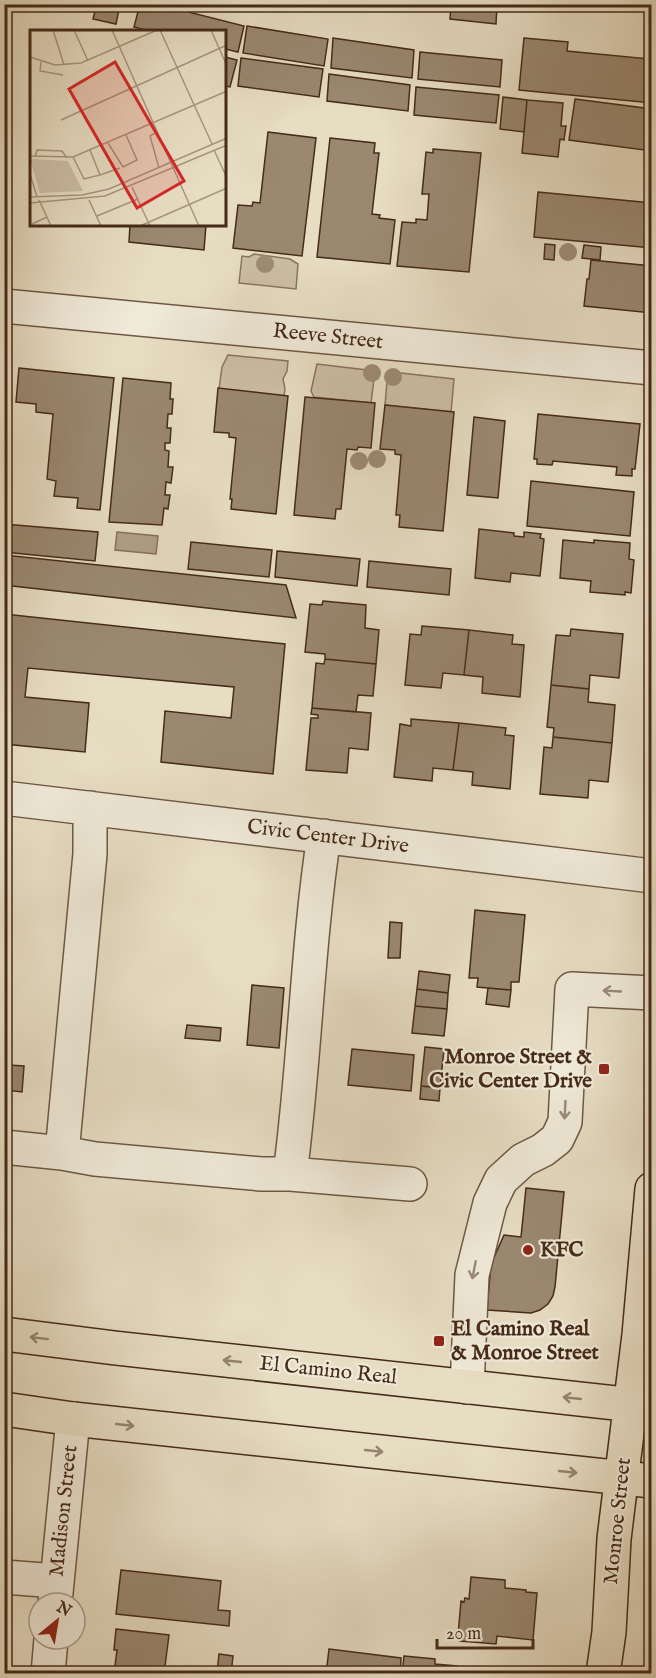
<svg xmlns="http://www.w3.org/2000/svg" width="656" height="1678" font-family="'IM FELL English',serif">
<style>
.green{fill:#ccbfa6;stroke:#89755f;stroke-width:1.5}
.water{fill:#b0a089;stroke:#86715c;stroke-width:1.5}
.building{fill:#9a8871;stroke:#462b18;stroke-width:1.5}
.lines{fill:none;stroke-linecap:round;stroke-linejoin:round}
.minor-casing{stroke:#6e5843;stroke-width:36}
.major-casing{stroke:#462b18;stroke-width:36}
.minor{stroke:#efe9d8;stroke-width:33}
.major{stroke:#e7ddc3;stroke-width:33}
.tree{fill:#9d8c74}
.oneway{stroke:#9a8a78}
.oneway2{stroke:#96846e}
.poi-dot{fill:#8f2418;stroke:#efe9d8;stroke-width:2}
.labels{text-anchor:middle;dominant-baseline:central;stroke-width:4.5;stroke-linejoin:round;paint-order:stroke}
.street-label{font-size:21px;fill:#462b18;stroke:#efe9d8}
.poi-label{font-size:21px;font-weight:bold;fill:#462b18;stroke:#efe9d8;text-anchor:start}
.inset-road{fill:none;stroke:#a7967f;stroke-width:1.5}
.view{fill:#d62828;fill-opacity:0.15;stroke:#d62828;stroke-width:3}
.inset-edge{fill:none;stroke:#462b18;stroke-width:3}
</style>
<rect width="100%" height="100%" fill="#e7ddc3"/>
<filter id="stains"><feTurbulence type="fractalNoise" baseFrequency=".00333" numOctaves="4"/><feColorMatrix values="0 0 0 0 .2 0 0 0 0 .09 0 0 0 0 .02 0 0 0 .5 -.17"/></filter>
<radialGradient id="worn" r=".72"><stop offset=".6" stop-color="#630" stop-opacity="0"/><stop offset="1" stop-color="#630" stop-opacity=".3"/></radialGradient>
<path class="green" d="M254,254l36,5 8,5 -2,25 -57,-6 3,-27 7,1z
M228,355l60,6 -1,10 -4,8 2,10 -1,7 -65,-7 3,-22z
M317,364l50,6 1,6 6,3 -3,24 -57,-6 -3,-6z
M401,373l53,6 -3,33 -66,-7 2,-23 9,-2z"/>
<path class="water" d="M117,532l41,4 -2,18 -41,-4z"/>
<path class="building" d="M97,4h23l-4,20 -23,-5z
M140,4h17l87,22 -6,26 -13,-3v-17h-72l-19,-5z
M346,4h48v6z
M451,4h46l-1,20 -46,-5z
M529,4h44l-1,7 -43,-4z
M602,4h50v5z
M247,26l81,13 -4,27 -81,-13z
M333,38l81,12 -2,28 -81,-10z
M524,38l44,4 -1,9 82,8 1,-9h2v53l-133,-13z
M420,52l82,8 -2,27 -82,-8z
M225,57l12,3 -7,27 -5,-1z
M241,58l82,11 -4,28 -81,-11z
M329,74l81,11 -2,26 -81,-10z
M416,87l83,8 -3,28 -82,-8z
M503,97l24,3 -3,32 -24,-3z
M575,99l77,10v42l-83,-11z
M527,100l36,3 -2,23h5l-2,14 -4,-1 -2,18 -36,-4z
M268,132l48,6 -14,118 -69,-8 5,-43 14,1 1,-4 7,1z
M330,138l45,5 -1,10h5l-7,61 8,1 -1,3 16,2 -5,44 -73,-7z
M433,149l48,4 -12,119 -72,-6 5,-44 14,1v-4l11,1 2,-26h-7l4,-42 7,1z
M538,192l114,11v45l-118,-11z
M130,225h76l-2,25 -75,-8z
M545,244l10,1 -1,15 -10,-1z
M584,245l17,2 -1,13 -18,-2z
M591,260l61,6v47l-68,-7 3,-27h2z
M19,368l95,10 -14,132 -23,-2 1,-10 -24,-2 2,-15 -9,-2 6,-65 -17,-2v-8l-20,-2z
M123,378l48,5 -1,16h3l-1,15h-4l-1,14h4l-1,15h-5v7l4,1 -1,16h5l-2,16 -5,-1 -1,13h5l-2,14 -4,-1 -2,17 -53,-3z
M218,388l70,8 -12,118 -45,-5 1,-10h-2l6,-61 -7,-1v-4l-15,-1z
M305,397l70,6 -4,45 -13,-1 -1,3 -10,-1 -6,60h-5l-1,10 -41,-4z
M385,405l69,7 -11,119 -44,-4 1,-12h-4l5,-60 -6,-1v-4l-15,-1z
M538,414l102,10 -5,45h-3v7l-16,-1 1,-8 -64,-6 -1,4 -15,-1v-5h-3z
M474,417l31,4 -7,77 -31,-3z
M531,481l103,11 -4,44 -103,-10z
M4,524l94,8 -3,29 -91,-9z
M479,529l35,4v3l10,1v-5l17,2 -1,4 4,1 -4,37 -29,-3 -1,9 -35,-4z
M563,540l31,3v-3l36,3 -1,16 5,1 -3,33 -6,-1v3l-35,-3 1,-11 -31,-3z
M191,542l81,8 -3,27 -81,-8z
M277,551l83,8 -3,27 -82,-9z
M4,555l282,30 10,33 -292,-33z
M369,561l82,8 -2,26 -82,-8z
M323,601l43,4 -1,23 14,2 -3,34 -51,-5v-5l-20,-2 5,-48 12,1z
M4,614l281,30 -12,130 -112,-12 4,-51 66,7 3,-31 -206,-19 -3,29 64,6 -4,49 -81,-8z
M422,626l47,4 -5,45 -21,-2 -2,15 -36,-3 5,-51 11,1z
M571,629l52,5 -4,44 -29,-3 -1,14 -38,-4 5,-50 14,1z
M469,630l44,5 -1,9 12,1 -4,52 -38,-4 1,-16 -19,-2z
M325,659l51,5 -3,32 -15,-1 -2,17 -44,-4 4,-45 8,1z
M551,685l38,4 -1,13 27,3 -3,38 -59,-6 1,-9 -7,-1z
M312,708l59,5 -3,37 -19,-2 -2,25 -41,-3 5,-52h7v-3l-7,-1z
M411,719l48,4 -6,47 -20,-2 -1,13 -38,-4 6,-53 11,2z
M459,723l47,5 -1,7 9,1 -4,53 -38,-4 1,-13 -20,-2z
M553,737l59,6 -4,39 -19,-2 -1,18 -48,-4 4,-47 8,1z
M475,910l50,5 -6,67h-8v8l-34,-3 1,-9h-9z
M390,922l12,1 -2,35h-12z
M419,971l31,4 -2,18 -31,-4z
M252,985l32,3 -5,60 -32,-3z
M488,988l23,2 -2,17 -23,-3z
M417,989l31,4 -1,16 -32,-3z
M415,1006l32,3 -3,27 -32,-3z
M187,1025l34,3 -1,13 -35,-3z
M425,1047l19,2 -4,39 -19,-2z
M352,1049l62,6 -3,36 -63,-6z
M8,1065l16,1 -2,26 -16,-2z
M421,1086l19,2 -1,13 -19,-2z
M526,1188l38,4 -9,95 -2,9 -5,8 -8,6 -9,3 -44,-3 4,-46 13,-29 17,2z
M121,1570l100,11 -3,29 12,1 -1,15 -113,-12z
M471,1577l34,3v8l21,2v2l11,1 -4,47 -36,-4 -1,8 -36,-3 1,-6h-3l3,-34 3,1 1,-4 4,1z
M116,1629l53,6 -5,39h-50l3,-24h-3z
M329,1649l72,9 -1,16h-74z
M219,1654l14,2 -2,18 -14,-1z
M404,1656l31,3v5l22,2 -1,8h-54z"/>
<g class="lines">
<g class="minor-casing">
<path id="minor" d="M4,306l648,62
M4,798l648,78
M90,808v46l-28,299 33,6 166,15h29c15,-112 17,-226 34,-338
M4,1147l58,6
M290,1174l120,10
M467,1387l5,-112 18,-72 11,-23 22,-20 20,-10 14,-11 8,-17 7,-133 80,4
M4,1577l53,4
M55,1603l18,-184
M48,1674l3,-35"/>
</g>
<g class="major-casing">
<path id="major" d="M4,1334l111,14 537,59
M4,1409l69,10 579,62
M603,1674l6,-42 5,-93 25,-204 13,-146"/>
</g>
<use href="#minor" class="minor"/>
<use href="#major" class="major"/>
</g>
<g class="tree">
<circle cx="568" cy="252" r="9"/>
<circle cx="265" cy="264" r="9"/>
<circle cx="372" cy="373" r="9"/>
<circle cx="393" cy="377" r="9"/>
<circle cx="377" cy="459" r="9"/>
<circle cx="359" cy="461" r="9"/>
</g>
<defs><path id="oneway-shaft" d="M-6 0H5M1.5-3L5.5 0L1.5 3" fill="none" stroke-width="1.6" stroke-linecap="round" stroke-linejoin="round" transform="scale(1.5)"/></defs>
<g class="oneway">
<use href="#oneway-shaft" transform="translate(612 991) rotate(-177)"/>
<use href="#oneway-shaft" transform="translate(565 1110) rotate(93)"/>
<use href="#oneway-shaft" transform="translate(474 1270) rotate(101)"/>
</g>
<g class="oneway2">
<use href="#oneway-shaft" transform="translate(39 1338) rotate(-173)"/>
<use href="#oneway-shaft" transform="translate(232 1361) rotate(-174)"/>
<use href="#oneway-shaft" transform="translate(572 1398) rotate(-174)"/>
<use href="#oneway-shaft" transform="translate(125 1425) rotate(6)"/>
<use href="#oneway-shaft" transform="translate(374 1451) rotate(6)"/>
<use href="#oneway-shaft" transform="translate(568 1472) rotate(6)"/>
</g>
<g class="poi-dot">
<rect x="598" y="1063" width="12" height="12" rx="3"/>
<circle cx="528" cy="1250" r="6"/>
<rect x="433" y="1335" width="12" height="12" rx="3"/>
</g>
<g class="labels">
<g class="street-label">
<text transform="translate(328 337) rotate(6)">Reeve Street</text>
<text transform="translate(328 837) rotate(7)">Civic Center Drive</text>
<text transform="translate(328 1371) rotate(6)">El Camino Real</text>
<text transform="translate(64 1511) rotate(-84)">Madison Street</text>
<text transform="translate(618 1521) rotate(-84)">Monroe Street</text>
</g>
<g class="poi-label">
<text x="592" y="1057" text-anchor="end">Monroe Street &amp;<tspan x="592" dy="24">Civic Center Drive</tspan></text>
<text x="540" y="1250">KFC</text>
<text x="451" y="1329">El Camino Real<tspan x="451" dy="24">&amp; Monroe Street</tspan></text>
</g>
</g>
<g transform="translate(30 30)">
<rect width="196" height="196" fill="#e7ddc3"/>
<path d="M0,129l38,2 15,30 -43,2z" fill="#ccbfa6"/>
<path class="inset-road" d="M23,0l11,35M44,0l14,31M82,0l87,196M130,0l52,114M181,0l16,36M0,27l25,8 26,-2 76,-33M11,32l-1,9 23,4M31,90l166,-75M127,102l-7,4 9,32M78,113l15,24 14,-7 -11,-25M184,120l13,28M0,126l43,1 154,-66M5,127l2,-7 25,1 5,7M43,127l11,22 16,-4 -10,-25M0,144l7,23M70,145l20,-7M102,157l18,39M0,167l52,-2 27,-6 118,-51M9,170l12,26M59,170l12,26M0,173l75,-7 122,-51M67,186l41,-17M0,195l17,-8M110,196l87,-38"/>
<path class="view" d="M85,32l69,119 -47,27 -68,-119z"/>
<rect width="196" height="196" class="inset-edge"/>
</g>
<rect width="656" height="1678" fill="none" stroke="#e7ddc3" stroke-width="24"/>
<rect x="6" y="6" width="644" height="1666" fill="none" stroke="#462b18" stroke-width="3"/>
<rect x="12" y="12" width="632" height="1654" fill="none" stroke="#462b18" stroke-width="1.5"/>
<g transform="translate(57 1621) rotate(30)"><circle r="28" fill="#efe9d8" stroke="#ab9d8b" stroke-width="1.5"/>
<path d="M0-4.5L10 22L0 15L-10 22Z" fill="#8f2418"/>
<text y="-9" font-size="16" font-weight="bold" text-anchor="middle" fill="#462b18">N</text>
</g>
<path d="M437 1639v9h96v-9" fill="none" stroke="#462b18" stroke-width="3"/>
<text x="446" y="1639" font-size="18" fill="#462b18" stroke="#efe9d8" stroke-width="4.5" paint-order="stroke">20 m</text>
<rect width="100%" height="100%" filter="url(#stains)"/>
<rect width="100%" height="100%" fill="url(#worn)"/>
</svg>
